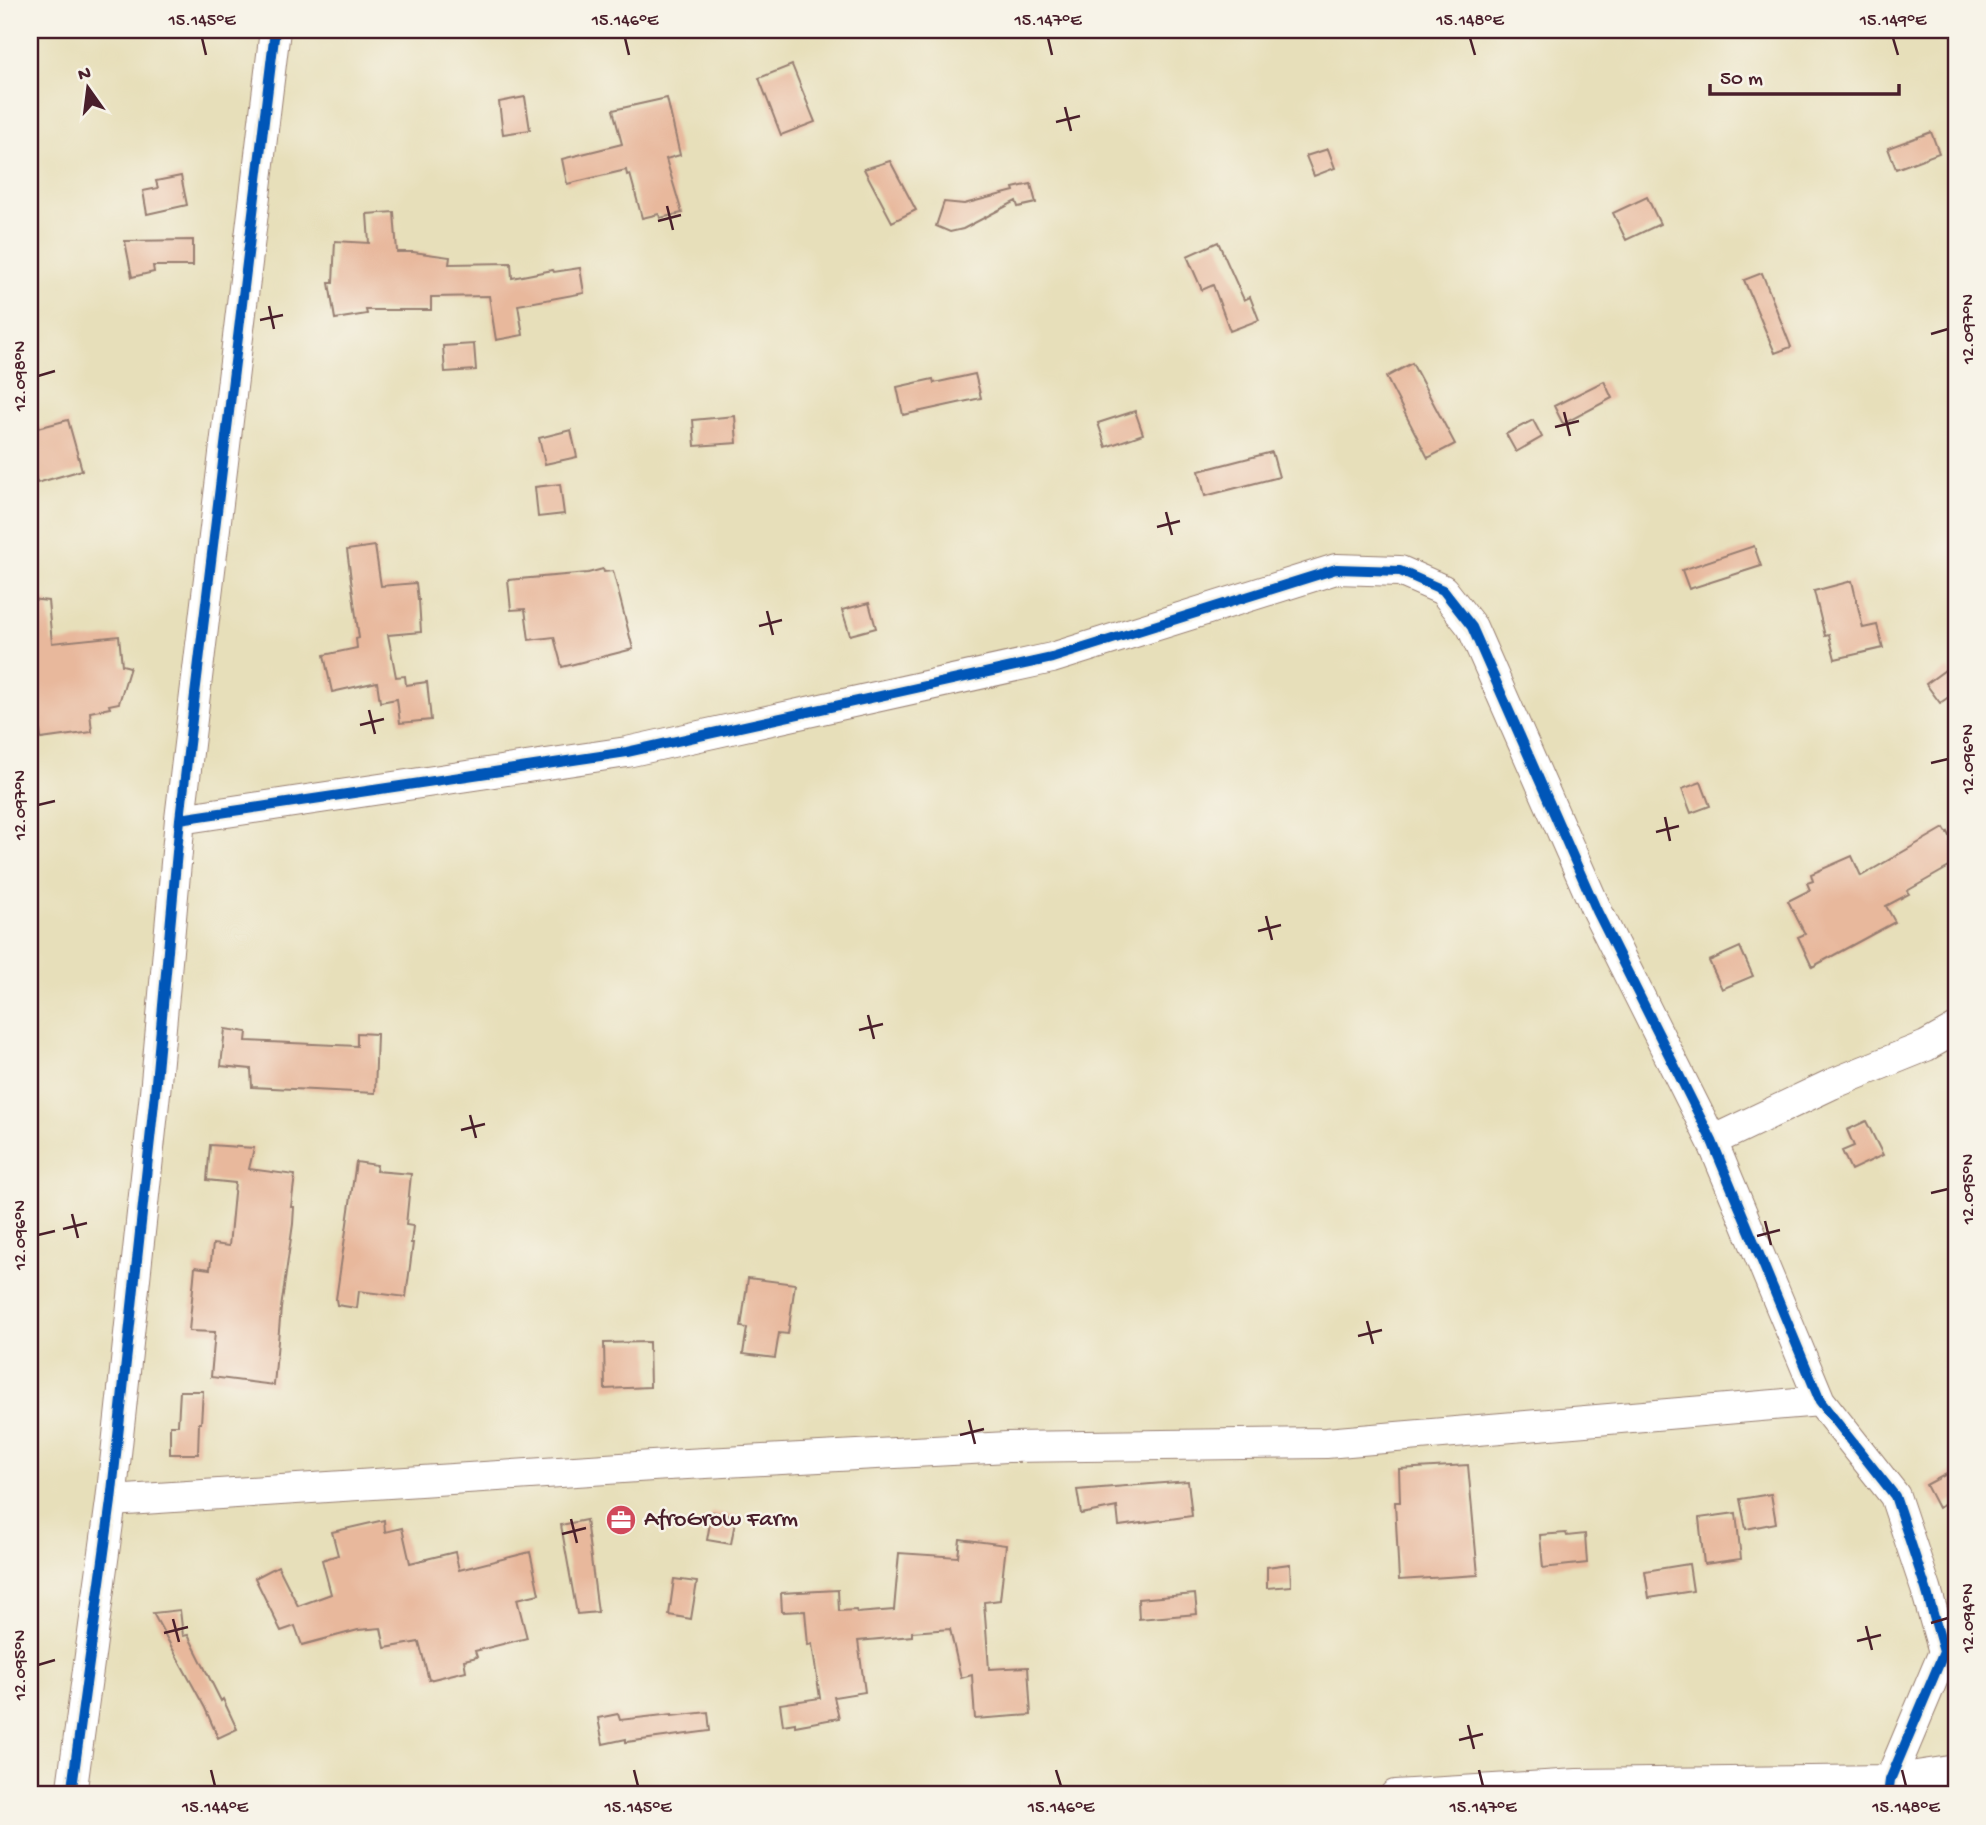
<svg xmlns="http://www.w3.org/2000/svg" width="1986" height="1825" font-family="'Gochi Hand',sans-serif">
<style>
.building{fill:#e8b89c}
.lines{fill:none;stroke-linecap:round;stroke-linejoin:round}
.minor-casing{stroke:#987f72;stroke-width:32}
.minor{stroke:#fff;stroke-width:30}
.cycleway-casing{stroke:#f7f3e8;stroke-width:15}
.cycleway{stroke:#0057b8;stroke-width:10}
.ticks{fill:none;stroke:#4a1f2b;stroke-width:2.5}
.labels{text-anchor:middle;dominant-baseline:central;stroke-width:5;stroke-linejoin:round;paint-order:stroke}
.poi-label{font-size:24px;fill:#4a1f2b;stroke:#f7f3e8;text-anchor:start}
.neatline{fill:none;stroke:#4a1f2b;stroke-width:2.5}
.ticks-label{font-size:18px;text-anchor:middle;fill:#4a1f2b}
</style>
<rect width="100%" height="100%" fill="#f7f3e8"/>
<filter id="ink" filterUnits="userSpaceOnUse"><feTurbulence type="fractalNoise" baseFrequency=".0143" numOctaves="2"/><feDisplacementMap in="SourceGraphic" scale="14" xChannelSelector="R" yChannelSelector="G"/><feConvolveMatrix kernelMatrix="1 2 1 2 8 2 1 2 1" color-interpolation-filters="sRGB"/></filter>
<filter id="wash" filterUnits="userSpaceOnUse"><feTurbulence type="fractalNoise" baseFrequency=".00686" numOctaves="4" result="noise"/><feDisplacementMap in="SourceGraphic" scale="28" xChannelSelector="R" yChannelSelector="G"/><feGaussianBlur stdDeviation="1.57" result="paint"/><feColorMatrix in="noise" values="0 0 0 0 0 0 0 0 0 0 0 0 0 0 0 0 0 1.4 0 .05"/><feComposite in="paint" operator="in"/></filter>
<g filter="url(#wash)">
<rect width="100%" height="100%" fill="#e7dfba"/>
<g id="blocks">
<path class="building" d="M792,65l23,57 -34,13 -22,-57z
M525,97l5,33 -27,4 -4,-32z
M667,98l13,57 -14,4 16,54 -22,5 -1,-4 -17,4 -12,-44 -3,1 -1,-5 -59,14 -5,-25 60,-15 -9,-34z
M1931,132l8,21 -43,16 -8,-21z
M1328,149l7,19 -21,8 -8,-20z
M890,161l26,49 -24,12 -28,-53z
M181,176l6,29 -40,9 -4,-23 15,-3 -2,-7z
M1031,184l5,19 -18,4 -2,-6 -53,28 -13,3 -14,-6 8,-24 20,2 50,-13 -1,-3z
M1647,197l13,27 -34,16 -13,-27z
M394,212l3,40h16l37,5 -1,7 62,-1 1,15 41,-8 1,2 26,-4 4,25 -66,12 5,30 -27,5 -7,-44 -58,1v13h-65l1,4 -32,5 -6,-36h4l2,-42 34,2 -2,-29z
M193,240v26h-40l1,6 -22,5 -7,-36z
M1218,242l26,58 6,-3 9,23 -29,11 -17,-46 -11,5 -15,-34z
M1762,273l29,74 -16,6 -31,-73z
M474,344l2,26 -31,2 -2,-26z
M1412,363l43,81 -27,14 -42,-81z
M975,374l6,24 -78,17 -6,-28 36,-8 1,4z
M1604,381l8,17 -49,26 -9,-18z
M1135,411l8,23 -37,13 -8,-24z
M735,416l2,27 -42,3 -2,-26z
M68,420l14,50 -45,13 -7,-27v-26z
M1533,420l9,17 -26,15 -10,-18z
M571,430l6,27 -32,7 -6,-26z
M1272,452l7,25 -74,19 -6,-25z
M560,484l4,30 -26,3 -3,-30z
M375,546l6,40 35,-3 2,17h1l2,32 -33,3 8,42 9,-1 1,9 21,-3 4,38 -31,3 -3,-24 -17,3 -3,-20 -45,10 -8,-37 33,-7 -1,-9 3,-1 -12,-88z
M1754,546l7,20 -72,23 -7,-19z
M603,569l1,3 9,-1 20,78 -71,18 -8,-30 -25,3 -4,-31 -14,1 -3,-30 80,-7z
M1852,581l11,47 14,-3 6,23 -48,11 -6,-24 -4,1 -11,-45z
M30,599l18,2 4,42 67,-7 3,29 8,2 -11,36 -10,2 1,3 -20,4 2,20 -51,7 -4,-32 -7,2z
M869,603l7,25 -26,7 -8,-25z
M1948,668l8,11v13l-16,11 -14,-19z
M1701,782l9,24 -19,7 -9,-24z
M1944,828l3,5 1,-1 8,17v14l-49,28 2,3 -23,12 9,16 -83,45 -14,-30 7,-3 -17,-33 22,-11 -3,-7 6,-2 -2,-7 41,-18 9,20z
M1740,947l13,29 -31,13 -13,-28z
M225,1029l22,3 -1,9 111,5v-13l20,1 -2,59 -123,-6 -1,-18 -30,-3z
M1866,1121l17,34 -32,15 -9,-19 12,-5 -7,-16z
M210,1145l44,3 -5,21 46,6 -4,32h3l-1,17 -12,84 -7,77 -63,-8 4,-45 -26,-1 6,-64 15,2 3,-25 16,2 6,-63 -28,-3z
M356,1162l21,3 -1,6 35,3 -5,51 7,1 -2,17h2l-7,54 -47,-6 -2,17 -20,-3 -1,-6z
M748,1278l47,6 -7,50 -9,-1 -4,25 -32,-4 4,-26 -6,-1z
M649,1342l1,45 -45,2 -1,-46z
M180,1391h23l-2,32h-2l-1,31h-28v-29h8z
M1468,1465l10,110 -79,5 -4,-78h5l-1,-33z
M1956,1469v30l-18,9 -12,-23z
M1188,1481l4,35 -73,10 -2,-19 -36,7 -4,-24z
M1771,1494l5,29 -30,6 -6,-30z
M712,1512l24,4 -5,28 -24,-4z
M1736,1513l5,46 -37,5 -5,-46z
M384,1520l1,12 17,-4 8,35 45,-11 4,18 71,-18 9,42 -22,5 10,39 -52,13 2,6 -13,3 2,11 -37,9 -10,-38 -34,6 -4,-20 -23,2 -56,15 -7,-19 -14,5 -26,-53 23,-12 20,40 33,-12 -9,-34 16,-5 -6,-23z
M586,1520l12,92 -21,2 -16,-89z
M1566,1533l1,3 18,-2 2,29 -44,5 -3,-33z
M960,1539l46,6 -6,55 -16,2 5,67 39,-2 3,48 -56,4 -3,-44 -11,3 -11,-49 -38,3v4l-54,5 7,51 -31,5 5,21 -44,8v-3l-12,2 -3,-21 40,-6 -8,-54 -4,1 -3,-34 -23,1 -1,-19 57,-3 1,21 17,-1 1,3 37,-3 5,-57 59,4z
M1290,1564l1,22 -24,2v-21z
M1689,1564l4,27 -44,7 -4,-27z
M674,1579l23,3 -6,37 -22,-4z
M1195,1594l2,20 -58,5 -1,-20z
M180,1610l3,26 5,-1 33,66 2,-2 14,30 -19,9 -13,-30 -52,-95z
M708,1712l2,19 -84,11v-3l-23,5 -5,-26 20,-4 2,6 52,-6v2z"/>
</g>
</g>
<g filter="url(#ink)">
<use href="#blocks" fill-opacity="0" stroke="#987f72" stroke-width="2"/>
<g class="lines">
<g class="minor-casing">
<path id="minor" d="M180,819l447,-67 425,-94 284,-89 64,2 43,19 29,37 125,284 115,230 108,260 75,95 31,93 18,63 -54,128 -2,15
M1712,1141l120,-57 94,-38 30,-17
M111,1501l557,-36 340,-18 318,-4 494,-42
M71,1795l40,-294 44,-408 25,-274 95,-789
M1395,1795l182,-11 313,-4 66,-10"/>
</g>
<use href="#minor" class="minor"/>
<g class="cycleway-casing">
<path id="cycleway" d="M180,819l447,-67 425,-94 284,-89 64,2 43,19 29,37 125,284 115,230 108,260 75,95 31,93 18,63 -54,128 -2,15
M71,1795l40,-294 44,-408 25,-274 95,-789"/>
</g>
<use href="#cycleway" class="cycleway"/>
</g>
</g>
<path class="ticks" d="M202,38l4,17M625,38l4,17M1048,38l4,17M1470,38l5,17M1893,38l5,17M1065,107l6,24M1056,122l24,-6M667,206l6,24M658,221l23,-6M269,306l5,23M260,320l23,-5M1931,334l17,-5M38,376l17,-5M1564,412l6,24M1555,427l24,-6M1166,512l6,23M1157,527l23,-6M767,611l6,24M759,626l23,-6M369,710l6,24M360,725l24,-6M1931,763l17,-4M38,805l17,-4M1665,817l5,24M1656,832l23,-6M1266,916l6,24M1258,931l23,-6M868,1015l6,24M859,1030l24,-6M470,1115l6,23M461,1130l24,-6M1931,1193l17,-4M72,1214l6,24M1765,1221l6,24M63,1229l24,-6M38,1235l17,-4M1757,1236l23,-6M1367,1321l6,23M1358,1336l24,-6M969,1420l6,24M960,1435l24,-6M571,1519l6,24M562,1534l24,-6M173,1619l6,23M1931,1623l17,-5M1866,1626l6,24M164,1633l24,-6M1857,1641l24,-6M38,1665l17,-5M1468,1725l6,24M1459,1740l24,-6M211,1770l4,16M634,1770l4,16M1056,1770l5,16M1479,1770l4,16M1902,1770l4,16"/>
<defs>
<g id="office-disc" transform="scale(1.575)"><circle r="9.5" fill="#d1495b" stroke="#f7f3e8"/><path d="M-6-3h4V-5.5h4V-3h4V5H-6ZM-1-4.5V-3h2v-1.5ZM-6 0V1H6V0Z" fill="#fff"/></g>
</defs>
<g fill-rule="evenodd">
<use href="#office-disc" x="621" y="1520"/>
</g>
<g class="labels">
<g class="poi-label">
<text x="644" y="1520">AfroGrow Farm</text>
</g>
</g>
<rect width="1986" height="1825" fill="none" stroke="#f7f3e8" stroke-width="77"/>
<g transform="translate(88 88) rotate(346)" stroke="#f7f3e8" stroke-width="5" paint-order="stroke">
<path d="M0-5L12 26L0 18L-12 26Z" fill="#4a1f2b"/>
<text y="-10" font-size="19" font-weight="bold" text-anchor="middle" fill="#4a1f2b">N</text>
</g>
<path d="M1710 84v10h189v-10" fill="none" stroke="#4a1f2b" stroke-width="3.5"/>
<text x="1720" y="84" font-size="21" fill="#4a1f2b" stroke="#f7f3e8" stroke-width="5" paint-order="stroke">50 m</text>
<rect x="38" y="38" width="1910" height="1748" class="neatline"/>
<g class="ticks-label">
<text x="202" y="25">15.145°E</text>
<text x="625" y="25">15.146°E</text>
<text x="1048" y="25">15.147°E</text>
<text x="1470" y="25">15.148°E</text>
<text x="1893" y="25">15.149°E</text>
<text transform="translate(1967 329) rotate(-90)" y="6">12.097°N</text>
<text transform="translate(19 376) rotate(-90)" y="6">12.098°N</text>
<text transform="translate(1967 759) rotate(-90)" y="6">12.096°N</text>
<text transform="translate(19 805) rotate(-90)" y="6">12.097°N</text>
<text transform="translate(1967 1189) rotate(-90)" y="6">12.095°N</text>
<text transform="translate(19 1235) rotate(-90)" y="6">12.096°N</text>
<text transform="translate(1967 1618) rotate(-90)" y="6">12.094°N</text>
<text transform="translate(19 1665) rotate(-90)" y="6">12.095°N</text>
<text x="215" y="1812">15.144°E</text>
<text x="638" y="1812">15.145°E</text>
<text x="1061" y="1812">15.146°E</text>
<text x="1483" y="1812">15.147°E</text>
<text x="1906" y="1812">15.148°E</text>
</g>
</svg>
